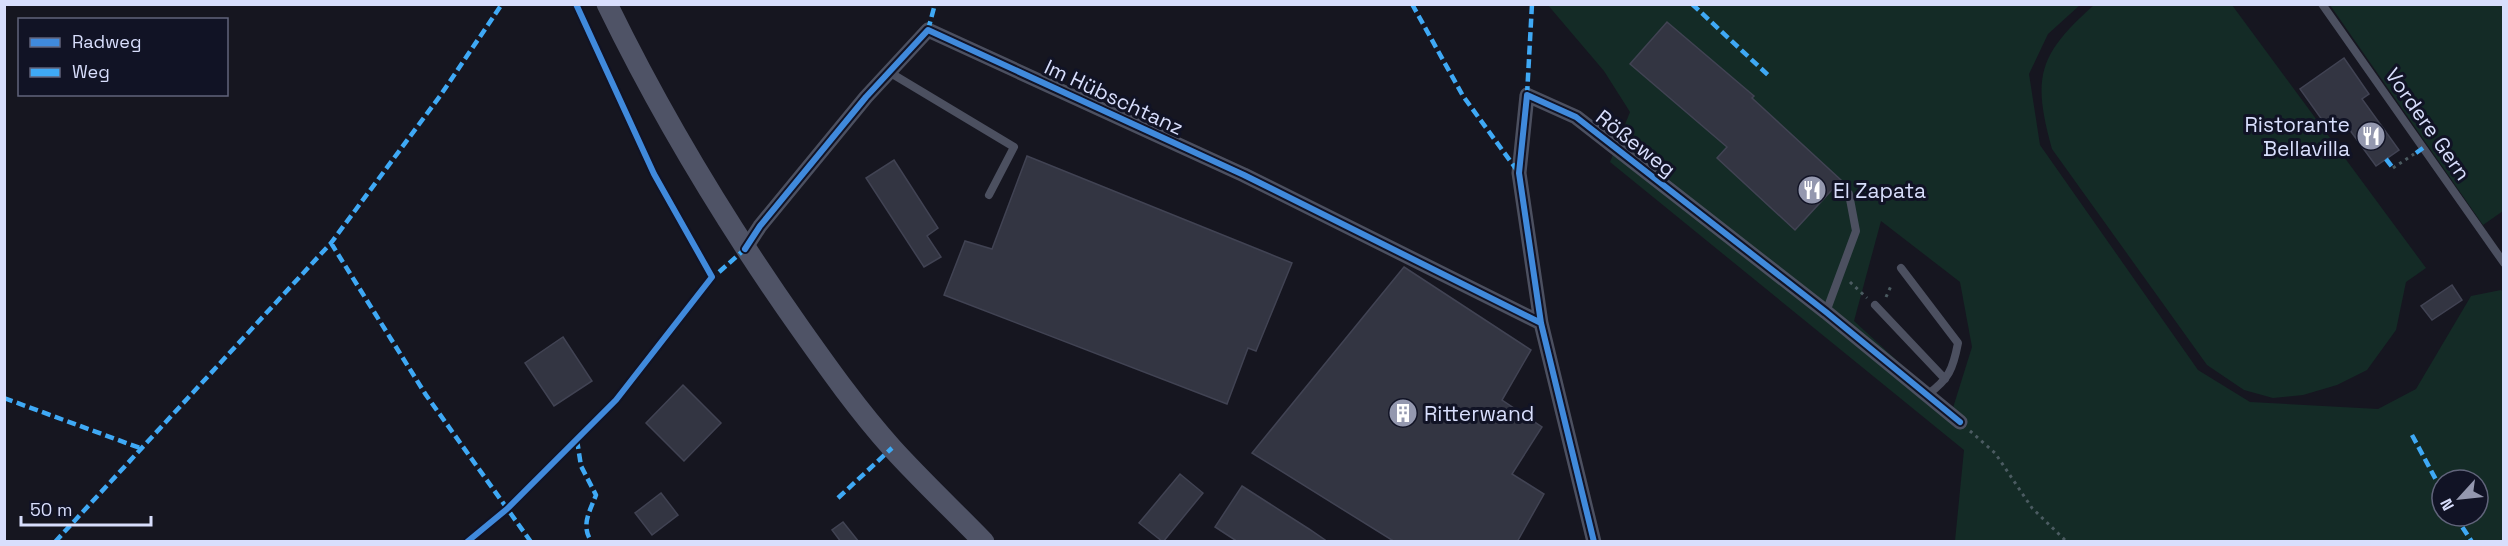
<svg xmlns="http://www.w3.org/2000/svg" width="2508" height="546" font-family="'Space Grotesk',sans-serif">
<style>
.green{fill:#142b26;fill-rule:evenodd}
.building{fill:#333542;stroke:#414353;stroke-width:1.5}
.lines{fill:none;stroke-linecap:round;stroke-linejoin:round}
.path{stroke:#4b5b61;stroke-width:3;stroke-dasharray:3 4.5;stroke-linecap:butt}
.lane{stroke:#4c5060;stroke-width:8}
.street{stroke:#4c5060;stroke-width:15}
.secondary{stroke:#4f5366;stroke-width:21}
.quiet{stroke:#3fa9f5;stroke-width:4.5;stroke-dasharray:9 4.5;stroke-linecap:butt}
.cycleway-casing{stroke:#111325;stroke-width:10}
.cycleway{stroke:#408adc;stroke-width:6}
.labels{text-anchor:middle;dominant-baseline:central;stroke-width:6;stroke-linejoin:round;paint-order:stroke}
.street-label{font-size:21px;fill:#d8defc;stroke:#111325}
.poi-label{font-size:21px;fill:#d8defc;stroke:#111325;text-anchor:start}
</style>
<rect width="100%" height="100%" fill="#161620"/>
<path class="green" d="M1547,4l533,1 -32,29 -19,40 11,71 158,225 52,32 128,7 38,-20 55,-93 30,-6 3,3 -1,248h-548l9,-91 -354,-288 20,-50 -26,-41zM1881,221l79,61 12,65 -20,64 -98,-90zM2442,480h36v36h-36z
M2094,5h138l194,263 -20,14 -10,48 -29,40 -30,15 -34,10 -30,3 -29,-8 -37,-25 -155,-216c-20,-72 -14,-94 42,-144z
M2330,5h173v206l-20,14z"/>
<path class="building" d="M1667,22l87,74 -2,2 89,82 -46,50 -78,-72 10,-11 -97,-83z
M2344,58l25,36 -7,5 37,51 -23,16 -32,-44 -5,3 -6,-8 -8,7 -25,-35z
M1027,156l265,107 -36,88 -8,-3 -21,56 -283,-109 21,-54 27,8z
M894,160l44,68 -11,8 14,21 -17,10 -58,-89z
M1404,267l127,83 -29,50 40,27 -30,47 32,20 -27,48h-122l-143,-89z
M2452,285l10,15 -30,20 -11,-14z
M563,337l29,44 -38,25 -29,-43z
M683,385l38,38 -37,38 -38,-38z
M1180,474l23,19 -40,49 -24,-19z
M1242,486l67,43 19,13h-90l-23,-15z
M661,493l17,22 -26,20 -17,-22z
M843,522l16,20h-18l-9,-12z"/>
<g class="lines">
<path class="path" d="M2393,168l21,-14
M1850,282l17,16
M1886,297l5,-11
M1970,431l25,22 37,55 35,34"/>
<path class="lane" d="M2322,4l182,259
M889,72l125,75 -25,48
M1901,268l57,75c-5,26 -9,36 -31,52
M1875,305l70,74
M1826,312l30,-81 -7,-37"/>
<path class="street" d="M745,249l15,-23 106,-129 62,-67 316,145 297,148
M1594,542l-53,-219 -22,-150 8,-78 49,22 250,195 134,110"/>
<path class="secondary" d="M607,4c55,113 121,222 193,324 29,41 58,82 92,120 29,32 61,62 92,94"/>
<path class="quiet" d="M1412,4l51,92 56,77
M1692,4l76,71
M928,30l7,-26
M1527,95l5,-91
M2416,153l7,-5
M2386,159l7,9
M331,243l95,152 105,147
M709,281l36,-32
M4,398l136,50
M2412,435l30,56
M577,440l4,26 15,29c-6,16 -16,31 -4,47
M838,498l54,-50
M2455,516l17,26
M55,542l276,-299 109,-147 62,-92"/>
<g class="cycleway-casing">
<path id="cycleway" d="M745,249l15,-23 106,-129 62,-67 316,145 297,148
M467,542l40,-33 109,-109 96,-123 -58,-103 -78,-170
M1594,542l-53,-219 -22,-150 8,-78 49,22 250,195 134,110"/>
</g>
<use href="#cycleway" class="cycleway"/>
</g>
<defs>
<g id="restaurant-disc" transform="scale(1.5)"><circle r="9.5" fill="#9498af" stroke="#111325"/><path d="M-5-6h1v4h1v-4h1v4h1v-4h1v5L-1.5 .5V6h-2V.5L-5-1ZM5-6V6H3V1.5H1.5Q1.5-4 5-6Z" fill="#fff"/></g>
<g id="building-disc" transform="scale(1.5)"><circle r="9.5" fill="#9498af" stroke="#111325"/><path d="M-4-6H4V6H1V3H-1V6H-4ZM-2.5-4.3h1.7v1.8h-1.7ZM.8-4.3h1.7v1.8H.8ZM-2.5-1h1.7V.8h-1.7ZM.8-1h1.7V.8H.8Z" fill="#fff"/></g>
</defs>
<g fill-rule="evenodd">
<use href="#restaurant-disc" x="2371" y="136"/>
<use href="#restaurant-disc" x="1812" y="190"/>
<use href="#building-disc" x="1403" y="413"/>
</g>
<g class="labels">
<g class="street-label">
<text transform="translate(1114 97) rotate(25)">Im Hübschtanz</text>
<text transform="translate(2428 124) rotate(55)">Vordere Gern</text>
<text transform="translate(1636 143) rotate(38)">Rößeweg</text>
</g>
<g class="poi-label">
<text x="2350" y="124" text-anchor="end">Ristorante<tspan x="2350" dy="24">Bellavilla</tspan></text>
<text x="1833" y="190">El Zapata</text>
<text x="1424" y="413">Ritterwand</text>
</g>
</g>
<rect width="2508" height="546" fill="none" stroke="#d8defc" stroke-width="12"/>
<rect x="18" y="18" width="210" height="78" fill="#111325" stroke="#61647b" stroke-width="1.5"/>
<rect x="30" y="38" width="30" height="9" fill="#408adc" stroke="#61647b" stroke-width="1.5"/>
<text x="72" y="48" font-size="18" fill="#d8defc">Radweg</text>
<rect x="30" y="68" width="30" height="9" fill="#3fa9f5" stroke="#61647b" stroke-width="1.5"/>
<text x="72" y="78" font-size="18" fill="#d8defc">Weg</text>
<g transform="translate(2460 498) rotate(243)"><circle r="28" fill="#111325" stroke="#61647b" stroke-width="1.5"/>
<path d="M0-4.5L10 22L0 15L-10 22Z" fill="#9498af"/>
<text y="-9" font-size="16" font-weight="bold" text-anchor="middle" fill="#d8defc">N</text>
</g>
<path d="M21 516v9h130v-9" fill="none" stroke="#d8defc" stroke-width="3"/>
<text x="30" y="516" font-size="18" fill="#d8defc" stroke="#111325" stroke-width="4.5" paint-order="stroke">50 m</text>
</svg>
